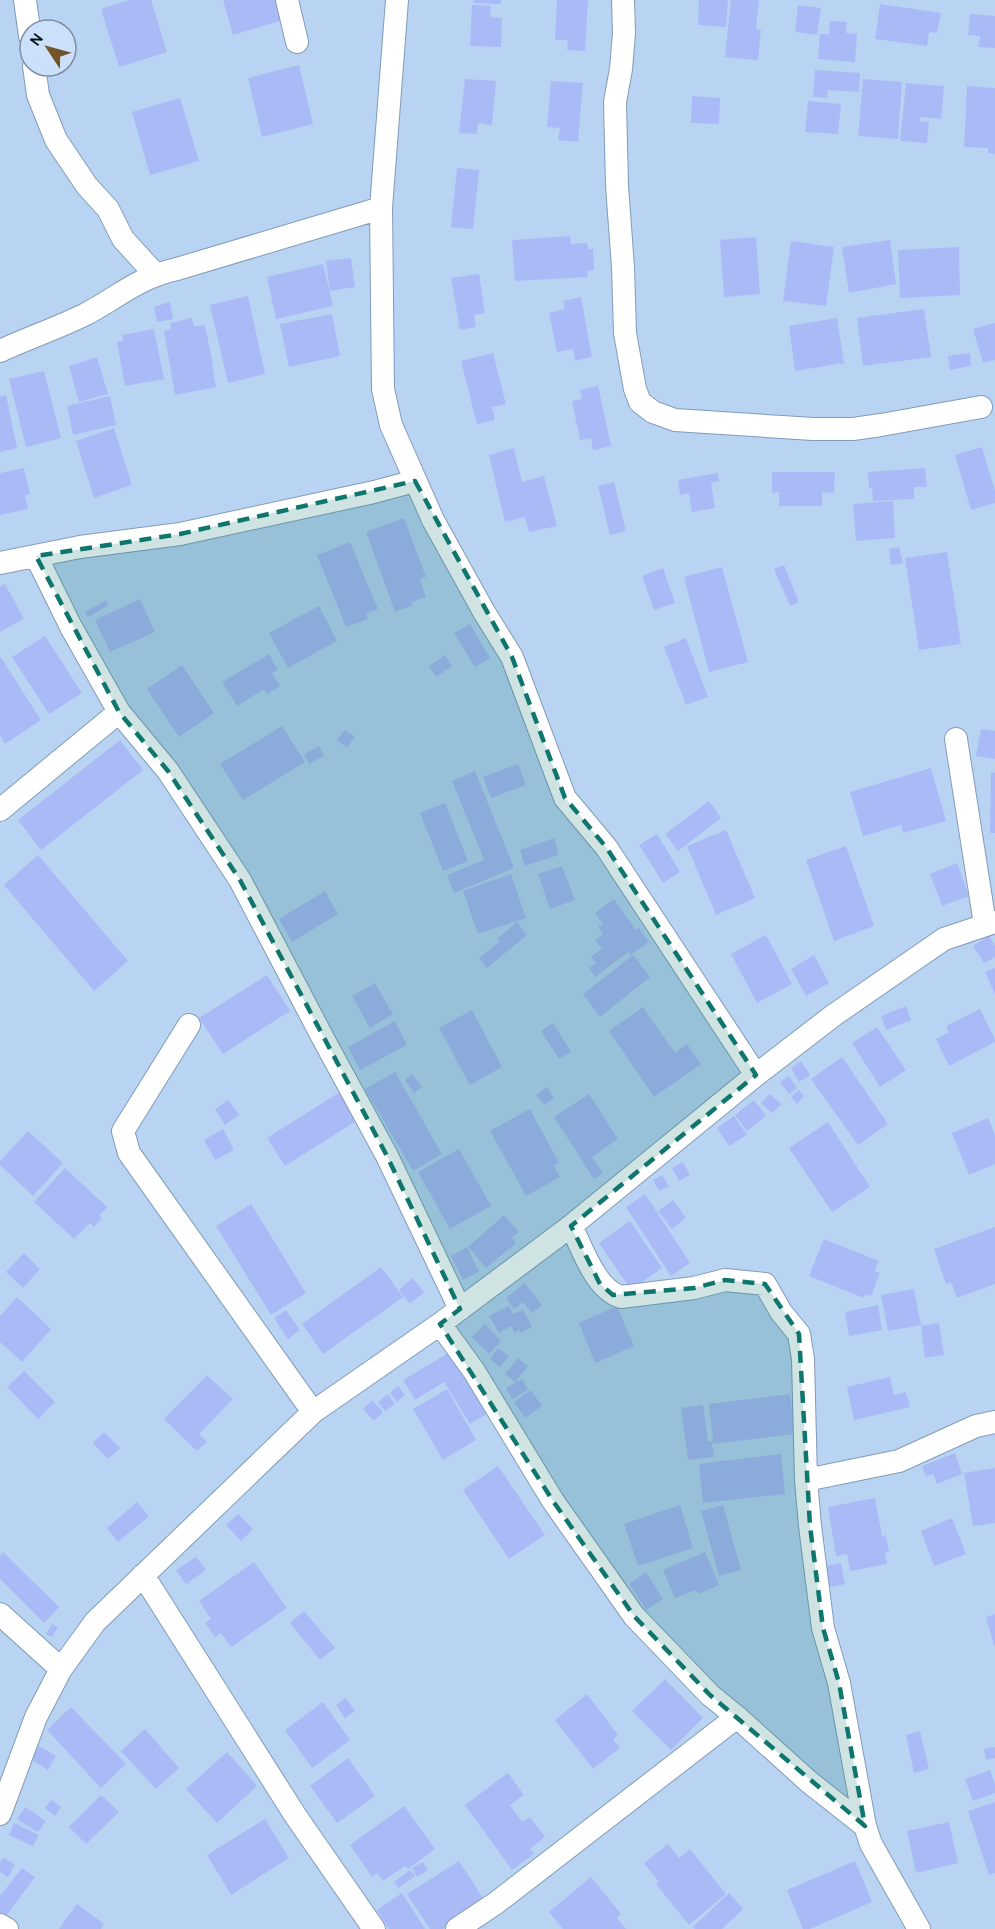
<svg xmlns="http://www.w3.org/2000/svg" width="995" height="1929" font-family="Karla,sans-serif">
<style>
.building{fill:#aabaf7}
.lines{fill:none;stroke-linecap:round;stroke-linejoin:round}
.street-casing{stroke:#829bb9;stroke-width:24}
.street{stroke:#fff;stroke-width:22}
.marked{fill:#0f766e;fill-opacity:0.2;stroke:#0f766e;stroke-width:4.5;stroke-dasharray:12 8;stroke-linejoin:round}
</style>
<rect width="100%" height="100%" fill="#b9d4f3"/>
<path class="building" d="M129,0h22l16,52 -48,15 -18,-58z
M223,0h55l5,20 -50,15z
M474,0h27v4l-27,-1z
M557,0h31l-3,51 -18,-1 1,-10h-13z
M699,0h29l-2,27 -28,-2z
M731,0h28l-3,29 5,1 -3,30 -33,-3z
M880,4l61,9 -4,20 -8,-1 -2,14 -52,-7z
M472,5l19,1 -1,11 12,1 -1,29 -31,-1z
M798,5l23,3 -4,27 -22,-3z
M970,14l25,2v32l-17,-1 2,-11 -12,-1z
M830,21l17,1 -1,11 11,1 -2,28 -37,-3 2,-25h9z
M299,65l14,59 -51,13 -14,-59z
M815,70l45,3 -1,19 -31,-2 -1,8 -14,-1z
M465,79l31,2 -4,44 -14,-2 -1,11 -18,-1z
M863,79l39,3 -4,57 -40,-3z
M551,81l32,2 -5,59 -20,-2 2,-12 -13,-1z
M906,83l38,3 -3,33 -21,-2v4l9,1 -2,21 -27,-2z
M967,86l28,2v66l-7,-1v-5l-24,-1z
M692,96l28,2 -1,26 -28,-1z
M180,98l19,63 -49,14 -18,-63z
M808,101l33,3 -3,30 -33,-2z
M457,168l22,2 -6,59 -22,-2z
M570,236l1,8 16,-1 1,6h5l1,21 -7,1 1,6 -73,4 -3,-41z
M756,237l4,57 -36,3 -4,-57z
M890,240l6,44 -47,9 -7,-46z
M791,241l43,6 -8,59 -43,-5z
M959,247l1,48 -60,3 -2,-48z
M351,258l4,29 -25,4 -4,-30z
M323,264l10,42 -57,13 -9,-42z
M479,274l6,39 -11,2 2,12 -16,3 -9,-52z
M248,296l17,78 -37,9 -18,-78z
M581,297l11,60 -17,4 -2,-12 -16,3 -8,-39 16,-4 -2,-8z
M170,302l3,17 -16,3 -3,-15z
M924,309l7,48 -68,9 -6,-48z
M332,314l8,42 -51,11 -9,-43z
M192,318l2,8 11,-1 8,40h-1l4,22 -41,8 -11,-64 7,-2 -1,-6z
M837,318l7,45 -49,8 -6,-45z
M995,323v37l-12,3 -10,-34z
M154,329l10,50 -39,7 -8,-44 6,-1 -1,-6z
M493,353l13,51 -14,3 3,13 -18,4 -16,-63z
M970,353l1,13 -21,4 -2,-14z
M97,357l11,37 -29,8 -10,-36z
M44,371l17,67 -35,9 -17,-68z
M598,386l13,60 -18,4 -2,-12 -11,2 -8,-39 10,-2 -2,-9z
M6,395l11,53 -17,4v-56z
M110,396l6,29 -43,10 -6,-29z
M114,428l18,57 -38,13 -18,-57z
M982,447l13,44v12l-24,7 -16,-55z
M514,448l8,34 22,-6 13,50 -28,6 -4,-15 -20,5 -16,-67z
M24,468l6,26 -5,1 3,14 -28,6v-42z
M925,468l2,19h-13v12l-41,2 -1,-13 -3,1 -1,-17z
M772,472h63l-1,21 -12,-1v14h-43v-14l-7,1z
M718,473l1,8 -8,2 4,25 -23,4 -3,-19 -9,2 -2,-15z
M614,482l12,49 -16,4 -12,-49z
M893,501l2,37 -39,3 -3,-37z
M404,518l22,59 -6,2 6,18 -14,5 1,3 -18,7 -29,-80z
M350,542l28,67 -12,5 2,5 -22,8 -29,-72z
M899,547l4,16 -12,2 -2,-16z
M947,552l14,92 -42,6 -14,-92z
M784,565l15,37 -9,4 -16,-37z
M722,567l26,95 -39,10 -25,-95z
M663,568l12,35 -21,7 -12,-34z
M5,584l19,35 -24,13v-45z
M140,599l15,33 -45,20 -15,-32z
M106,600l3,5 -21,12 -3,-5z
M319,606l18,35 -49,27 -19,-35z
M470,624l20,34 -15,9 -21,-34z
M45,636l37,57 -33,21 -37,-57z
M686,638l22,59 -22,8 -22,-58z
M269,654l9,16 -6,3 8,13 -13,8 -3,-5 -27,17 -15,-24z
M445,655l7,11 -16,11 -7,-11z
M0,656l41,64 -36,24 -5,-9z
M182,665l32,48 -35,24 -32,-48z
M282,726l23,36 -62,38 -23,-36z
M981,729l14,2v28l-19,-3z
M345,730l10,7 -8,11 -10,-8z
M120,740l23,30 -102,80 -23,-30z
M319,746l5,10 -15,8 -5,-10z
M518,764l8,21 -35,13 -8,-21z
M931,768l15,53 -43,12 -2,-8 -38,11 -13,-44z
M475,771l39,97 -60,25 -7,-18 37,-15 -32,-79z
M991,772l4,1v60h-5z
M709,801l12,17 -43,33 -13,-17z
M445,803l23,58 -25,10 -23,-58z
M726,830l29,68 -39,17 -29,-69z
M657,834l23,38 -17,11 -24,-38z
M554,838l5,17 -34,11 -5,-16z
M846,846l28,80 -40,15 -28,-81z
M38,855l90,106 -34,30 -90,-106z
M957,863l12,33 -27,10 -12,-32z
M562,866l13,34 -25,9 -12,-35z
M511,874l15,44 -48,16 -15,-43z
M325,891l13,23 -46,28 -13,-23z
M614,899l22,31 3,-2 10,14 -19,13 -2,-3 -33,25 -6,-9 7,-5 -5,-6 11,-8 -7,-9 8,-6 -5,-7 5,-3 -8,-11z
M517,922l10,13 -40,33 -8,-10 21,-17 -2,-3z
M766,935l26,49 -35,19 -26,-49z
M989,936l6,10v11l-11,6 -11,-17z
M633,955l17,22 -50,40 -17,-23z
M814,955l15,28 -23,13 -15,-27z
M995,968v26l-10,-22z
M267,975l23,36 -67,43 -24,-36z
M375,983l18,31 -23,14 -18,-32z
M906,1006l5,14 -25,10 -5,-14z
M643,1007l32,46 12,-9 14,20 -47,33 -45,-66z
M980,1009l15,30v3l-46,24 -13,-27 13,-7 -3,-6z
M472,1010l30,57 -32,18 -31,-57z
M395,1021l12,24 -47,25 -12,-23z
M553,1023l18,29 -12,7 -18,-28z
M877,1027l29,43 -26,17 -28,-44z
M842,1057l46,67 -30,21 -47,-66z
M801,1061l9,14 -11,7 -8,-14z
M395,1072l47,82 -29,17 -48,-82z
M412,1074l10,13 -8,6 -9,-13z
M789,1076l8,12 -8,6 -9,-12z
M547,1087l7,11 -10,7 -8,-10z
M343,1090l18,28 -76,48 -18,-28z
M799,1090l5,6 -7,8 -6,-7z
M589,1094l29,45 -26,18 11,16 -9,6 -40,-62z
M770,1094l11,10 -9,9 -11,-10z
M228,1100l11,15 -14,10 -10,-16z
M754,1100l12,16 -19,15 -12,-16z
M530,1109l29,54 -5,3 6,11 -34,19 -36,-65z
M734,1116l13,19 -18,11 -12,-18z
M988,1118l7,17v29l-26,11 -17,-42z
M828,1122l42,65 -38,25 -43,-64z
M223,1129l11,21 -19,10 -11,-20z
M28,1131l35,32 -30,33 -33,-31v-4z
M459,1149l32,57 -41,23 -32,-57z
M683,1162l7,13 -11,6 -7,-13z
M65,1168l42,39 -8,9 3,2 -8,9 -4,-4 -16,16 -40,-37z
M662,1175l7,11 -10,5 -6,-11z
M645,1194l45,69 -19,13 -45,-69z
M673,1200l13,18 -14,11 -14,-18z
M251,1204l55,89 -35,22 -55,-89z
M504,1215l15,17 -7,6 4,5 -30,25 -18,-21z
M630,1221l32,47 -31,22 -32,-47z
M995,1227v57l-38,14 -6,-16 -5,2 -12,-35z
M824,1239l55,22 -5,10 6,2 -9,23 -6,-2 -1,4 -55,-22z
M467,1247l12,25 -16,8 -12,-24z
M24,1253l16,16 -17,19 -17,-16z
M381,1267l22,30 -80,57 -21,-30z
M412,1278l12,14 -14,12 -11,-14z
M525,1283l17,22 -10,8 -9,-11 -9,7 -8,-11z
M914,1289l7,36 -33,6 -7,-36z
M17,1297l34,32 -29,33 -22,-20v-26z
M878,1305l4,25 -33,6 -4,-24z
M509,1306l4,8 10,-4 9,17 -12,6 -1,-3 -4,3 -4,-7 -12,7 -10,-17z
M617,1306l17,40 -39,17 -16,-40z
M286,1310l14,20 -12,9 -14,-21z
M939,1323l5,32 -19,3 -4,-32z
M485,1324l16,17 -12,13 -17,-17z
M498,1348l11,8 -9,11 -10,-8z
M450,1352l37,62 -17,10 -26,-42 -29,18 -12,-20z
M518,1358l10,8 -13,16 -10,-8z
M24,1371l31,31 -17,17 -31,-32z
M207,1375l26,24 -34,35 8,8 -10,9 -33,-32z
M890,1377l4,18 12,-3 4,15 -56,13 -7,-33z
M522,1379l6,11 -16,9 -6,-11z
M398,1386l7,9 -8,7 -7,-9z
M447,1389l29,51 -33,20 -30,-51z
M531,1390l11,16 -17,12 -11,-16z
M388,1394l7,10 -10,7 -7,-9z
M790,1394l5,40 -83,10 2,13 -26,3 -7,-52 22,-3 5,36h5l-4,-37z
M372,1400l11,12 -9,9 -11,-12z
M104,1432l16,16 -12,11 -15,-16z
M955,1453l7,21 -25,10 -4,-10 -7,3 -4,-11z
M781,1454l4,40 -82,9 -4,-39z
M498,1466l47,69 -36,24 -46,-69z
M995,1468v55l-22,3 -9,-53z
M875,1498l7,38 4,-1 3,17 -4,1 2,11 -37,7 -3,-17 -11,2 -8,-49z
M137,1502l12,14 -31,26 -11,-14z
M680,1505l13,43 -55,18 -14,-42z
M723,1505l18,65 -22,6 -18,-65z
M238,1514l15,15 -12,12 -15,-16z
M952,1518l14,36 -32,12 -13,-35z
M3,1552l56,55 -15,16 -44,-44v-23z
M705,1552l14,33 -21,9 -2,-4 -21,8 -12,-28z
M196,1557l10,13 -20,14 -10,-14z
M254,1562l33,46 -56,39 -10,-14 -6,4 -10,-14 6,-4 -12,-18z
M841,1563l4,21 -15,3 -5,-21z
M646,1572l17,27 -17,11 -17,-26z
M304,1611l31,37 -15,12 -30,-37z
M995,1614v31h-1l-8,-28z
M52,1624l6,3 -6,10 -6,-3z
M665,1679l38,39 -32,32 -39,-39z
M587,1694l31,41 -5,4 7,9 -27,21 -38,-49z
M346,1698l9,13 -10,7 -9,-13z
M323,1702l27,38 -38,28 -27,-38z
M71,1707l55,57 -25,24 -54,-58z
M145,1729l34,39 -23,21 -35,-38z
M920,1731l9,38 -15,4 -8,-38z
M39,1746l17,10 -8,14 -17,-11z
M995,1747v11l-9,2 -2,-11z
M227,1752l30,34 -40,37 -31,-34z
M348,1758l27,38 -38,27 -27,-37z
M990,1770l5,14v9l-22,8 -8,-22z
M508,1773l16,22 -14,10 12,17 8,-5 15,20 -15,12 4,5 -22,16 -47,-65z
M101,1795l18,17 -33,32 -17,-17z
M51,1800l10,7 -6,9 -10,-8z
M995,1802v71l-6,2 -21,-64z
M404,1806l31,43 -27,20 -3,-3 -22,15 -6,-8 -5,4 -22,-32z
M25,1807l21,14 -8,11 -21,-13z
M265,1819l24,39 -58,37 -24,-40z
M949,1822l9,41 -42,10 -9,-42z
M14,1823l25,12 -6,11 -24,-11z
M668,1844l11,14 11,-9 36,45 -37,31 -33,-41 3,-2 -15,-19z
M3,1858l12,6 -7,13 -8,-5v-9z
M459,1861l24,37 -12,7 3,4 -31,20h-13l-23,-35z
M855,1861l17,41 -62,27h-7l-16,-39z
M423,1862l5,8 -11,7 -5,-9z
M22,1868l13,9 -32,43 -3,-3v-21z
M410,1870l5,6 -16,12 -5,-6z
M591,1877l30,37 -4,4 9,11h-63l-14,-17z
M402,1893l23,36h-36l-12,-19z
M729,1893l14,16 -21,20h-27l-2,-2z
M77,1904l27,20 -3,5h-42z"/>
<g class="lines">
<g class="street-casing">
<path id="street" d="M25,0l5,36
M287,0l10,42
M397,0l-16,208 2,181 8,36 42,95 51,92 28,45 53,141 41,49 150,228
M623,0l1,33 -3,36 -6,33 2,84 6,81 2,66 10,56 5,13 13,10 22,8 138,9h40l28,-4 100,-18
M34,66l4,29 18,45 31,46 21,23 15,30 32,35
M0,351c28,-13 58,-23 86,-37 34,-18 51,-36 91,-45l204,-61
M36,556l35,71 48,85 49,59 72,109 85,162 62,114 73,153
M0,563l80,-16 100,-13 194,-42 41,-11
M956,739l29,185
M0,810l119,-98
M189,1025l-66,106 6,22 184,259
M571,1226c12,23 24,63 50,71l73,-9 31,-8 40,4 16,28 18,22 4,25 3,121 4,46 13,102 16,55 26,143 6,18 48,85
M440,1324l34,47 79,130 81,115 76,79 27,22 -241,186 -39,26
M806,1480l93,-19 77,-35 19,-4
M143,1575l152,240 79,114
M0,1614l61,55
M737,1717l71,64 57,45
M0,1814l36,-97 25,-48 34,-47 218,-210 127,-88 131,-98 185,-151 78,-60 110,-76 51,-17
M0,1925l7,4"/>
</g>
<use href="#street" class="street"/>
</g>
<path class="marked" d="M415,481l97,176 53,141 41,49 150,228 -185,151 29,58 13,11 81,-7 31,-8 40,4 34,50 11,192 13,102 16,55 26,143 -155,-131 -76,-79 -81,-115 -113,-177 20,-15 -73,-153 -147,-276 -72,-109 -49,-59 -83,-156 144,-22z"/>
<g transform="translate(48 48) rotate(306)"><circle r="28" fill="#cbe0fa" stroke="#7e8ea2" stroke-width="1.5"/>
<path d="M0-4.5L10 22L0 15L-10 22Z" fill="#735429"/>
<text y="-9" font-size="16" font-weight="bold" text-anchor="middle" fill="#0a141e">N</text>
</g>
</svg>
